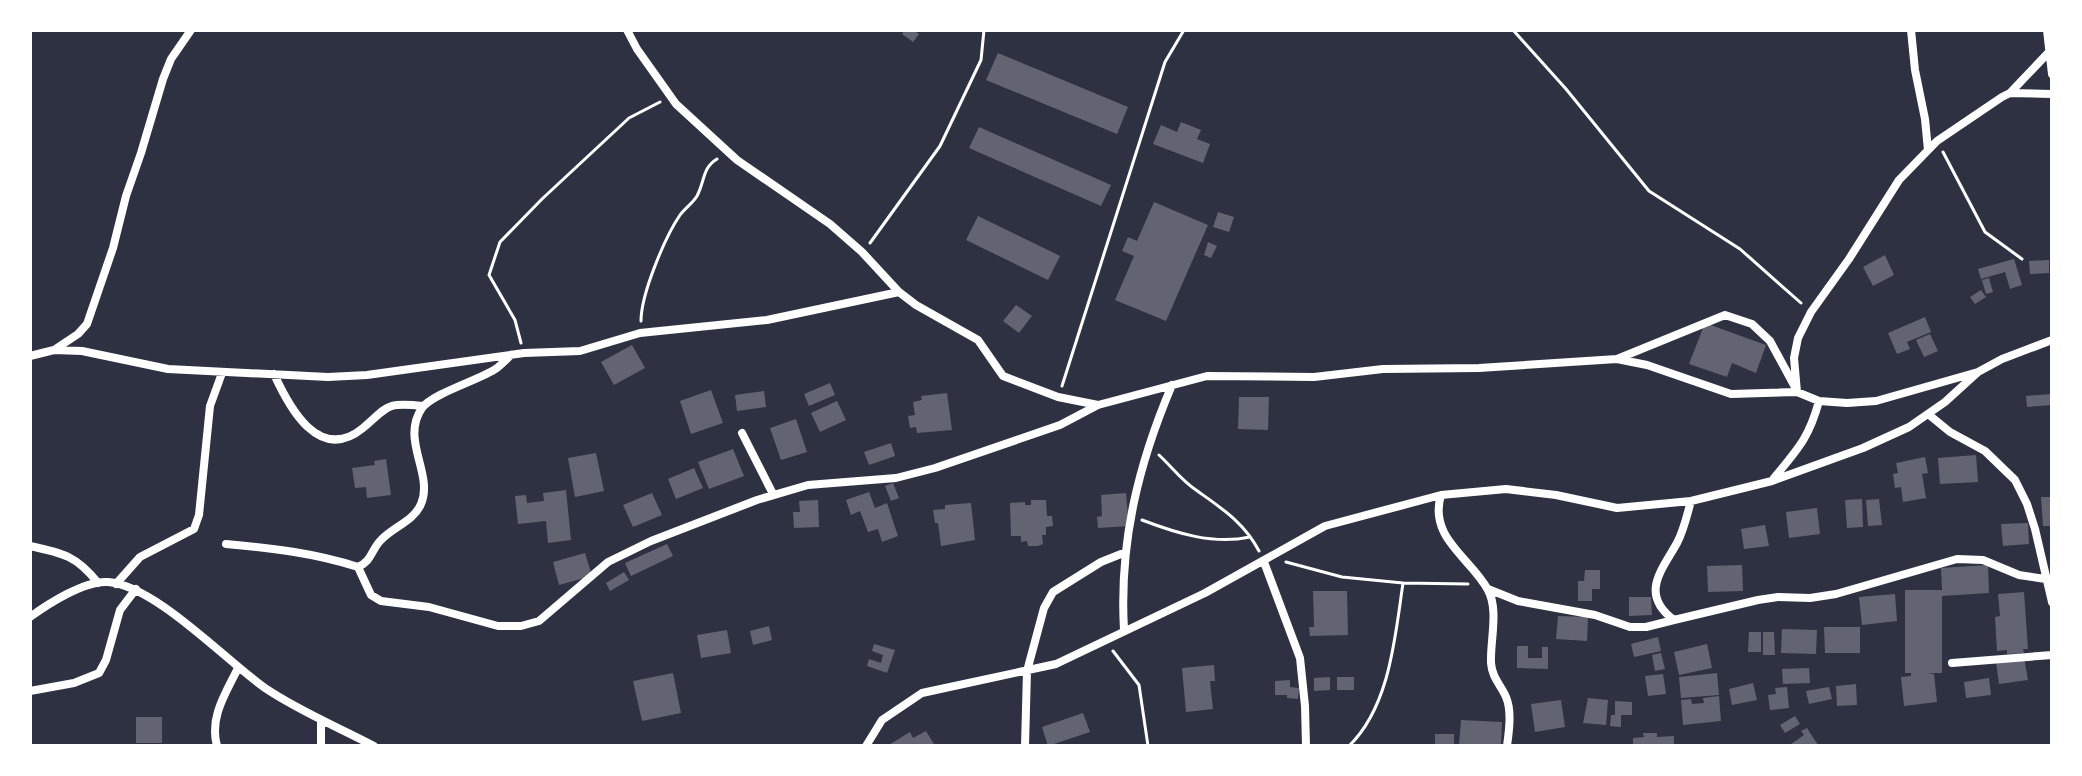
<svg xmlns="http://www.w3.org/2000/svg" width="2082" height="776" font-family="Barlow,sans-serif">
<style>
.building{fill:#626471}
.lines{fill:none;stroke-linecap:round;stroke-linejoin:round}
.path{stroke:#fff;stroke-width:3}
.minor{stroke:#fff;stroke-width:8}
</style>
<rect width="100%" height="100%" fill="#2d3142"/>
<path class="building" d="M905,30h8l6,4 -6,8 -11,-8z
M998,53l130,54 -11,27 -131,-54z
M1181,122l20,8 -4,9 13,5 -7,19 -50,-19 8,-19 16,7z
M979,127l132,58 -10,21 -132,-58z
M1154,202l54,23 -42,96 -51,-21 19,-44 -12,-5 6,-14 9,4z
M1218,212l16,5 -5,15 -16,-5z
M978,216l82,40 -12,24 -82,-40z
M1208,242l9,4 -6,12 -7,-3z
M1885,255l9,20 -21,11 -10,-19z
M2014,259l8,26 -12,4 -5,-17 -24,7 -3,-10z
M2049,260v13l-19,1 -1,-13z
M1989,278l4,14 -7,2 -4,-14z
M1981,290l5,7 -11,7 -5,-7z
M1016,305l16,11 -13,17 -16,-12z
M1925,317l6,15 -24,10 3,7 -13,5 -9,-21z
M1705,323l61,22 -10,28 -24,-10 -5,14 -38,-13z
M1930,334l8,17 -14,6 -8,-17z
M632,345l13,23 -31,17 -13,-23z
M830,383l5,12 -26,11 -5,-12z
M711,390l12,33 -32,11 -11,-33z
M764,391l2,16 -29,4 -2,-16z
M947,393l5,37 -35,3 -1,-6 -6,1 -2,-12 7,-1 -2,-13 9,-2 -1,-4z
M2051,394l1,11 -25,2 -1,-11z
M1239,397h30l-1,33 -30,-1z
M837,401l9,19 -26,12 -9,-19z
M796,419l11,33 -26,8 -11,-32z
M891,443l4,13 -26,9 -5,-13z
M733,449l11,27 -35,13 -11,-27z
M596,453l8,38 -29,6 -7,-39z
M1976,455l2,27 -38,2 -2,-26z
M1925,457l3,16 -6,1 4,24 -23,4 -2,-15 -6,1 -2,-14 5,-1 -2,-10z
M386,459l5,36 -24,3 -1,-11 -11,1 -3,-20 23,-3 -1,-4z
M694,468l9,20 -27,11 -8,-20z
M893,483l6,15 -8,3 -6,-15z
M566,490l5,50 -23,3 -2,-22 -28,3 -3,-28 11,-1 1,8 17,-2 -1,-8z
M869,492l6,16 12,-5 11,33 -16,6 -4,-13 -10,3 -8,-21 -9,4 -5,-15z
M652,493l10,22 -29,12 -10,-22z
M1126,493l3,33 -31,2 -1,-11 5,-1 -1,-21z
M2041,497h11v29h-9z
M1862,499l1,28 -16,1 -2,-28z
M1879,499l3,26 -14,1 -2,-26z
M818,500l1,27 -25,1 -1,-16h7l-1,-11z
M1031,500h15l1,16h5l1,10 -7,1v8h-4l1,9 -5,2h-10l-1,-5 -6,1v-6h-10l-1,-33 15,-1v3h6z
M971,503l4,37 -34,6 -3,-23h-3l-2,-13 12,-1v-4z
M1817,508l3,26 -31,4 -3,-26z
M2028,523l1,21 -26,2 -2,-22z
M1765,525l4,21 -25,3 -3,-20z
M667,544l6,12 -42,20 -6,-13z
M585,553l7,23 -33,9 -6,-23z
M1742,565l1,26 -35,1 -1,-26z
M1988,565l1,28 -47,3v77h-15l7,1 3,28 -33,4 -3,-29 10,-1v-3h-6v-83h37l-1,-22z
M1585,570h15v19h-8v12h-14v-20h6z
M624,572l5,8 -19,11 -4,-8z
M1313,591h34l1,44 -38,1 -1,-9h5z
M2024,592l4,57h-5l1,4 -17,1v-4l-10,1 -2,-34 5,-1 -2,-22z
M1895,594l2,27 -35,4 -3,-28z
M1629,597h22l1,18 -23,1z
M1558,616l30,1 -1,24 -31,-2z
M769,626l3,14 -19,5 -3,-14z
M1824,627h36v26h-35z
M1782,629l35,1 -1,24 -35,-1z
M727,630l4,23 -30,5 -4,-23z
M1749,632h12v20h-13z
M1763,632h11l1,23h-12z
M1658,637l3,14 -27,6 -3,-13z
M874,644l21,6 -8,23 -20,-7 2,-7 12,4 2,-8 -11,-4z
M1707,644l5,24 -33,7 -5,-23z
M1517,646h11v12h14v-11h6v22l-31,-1z
M1661,653l4,16 -10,2 -3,-16z
M2024,658l4,22 -29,4 -3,-22z
M1214,665l1,16h-5l3,28 -27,3 -4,-44z
M1809,668l1,15 -27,1 -1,-15z
M673,673l8,40 -39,8 -9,-40z
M1717,673l2,22 -38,3 -2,-21z
M1663,674l3,20 -18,2 -3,-20z
M1330,677v13l-16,1v-13z
M1337,677h17v13h-17z
M1989,678l2,17 -25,3 -2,-16z
M1290,680v7l9,1 -1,11 -11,-1v-3h-12v-14z
M1753,683l4,17 -25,5 -3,-16z
M1856,684l1,21 -20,1 -1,-20z
M1787,687l2,21 -19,2 -2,-15 8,-1 -1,-6z
M1829,687l3,12 -23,5 -3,-13z
M1719,696l2,25 -38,4 -2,-25 10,-1 1,5 12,-1 -1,-5z
M1588,698l20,2 -2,25 -23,-2z
M1561,700l4,27 -30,5 -4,-28z
M1615,701l17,1v13h-11v12l-11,-1 1,-11h4z
M1083,713l7,19 -42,14 -6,-19z
M1795,716l5,8 -15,9 -5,-8z
M136,717h26v26h-26z
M1461,720l41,2 -1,24 -42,-1z
M1807,728l11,17 -26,1 -1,-2 13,-9 -3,-4z
M926,731l9,15h-48l23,-14 3,6z
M1643,733h14v4l17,-1v10h-41v-8l11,-1z
M1435,734h19v12h-19z"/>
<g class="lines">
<path class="path" d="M1513,30l53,59 83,102 91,58 61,54
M1943,152l42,80 37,27
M870,243l70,-97 41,-86 3,-30
M641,321c0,-27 24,-84 39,-106 5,-7 13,-12 17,-19 8,-15 5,-28 20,-37
M521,343l-6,-23 -26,-45 11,-33 42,-43 87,-81 31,-16
M1062,386l103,-324 19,-32
M1159,455c12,11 23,26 37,35 25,18 48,32 63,61
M1142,520c34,13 71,25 108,17
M1286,562l56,15 61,6 65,1
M1113,651l26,34 9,61
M1349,746c41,-40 46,-109 54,-163"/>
<path class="minor" d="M627,30l10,19 39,55 61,56 93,64 32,28 37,40 17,13 62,35 25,36 55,21 40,8
M1911,30l4,40 10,49 3,31
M2047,30l5,44
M2010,93l38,-40
M54,350l28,1 86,18 160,8 39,-2 157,-22 56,-2 60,-18 127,-13 132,-28
M30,356l24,-6 24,-16 9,-10 26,-76 13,-52 15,-43 22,-74 8,-20 20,-29
M1617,359l108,-44 27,9 18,17 25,46
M274,374c15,33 45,90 89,54 26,-22 22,-26 60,-22
M1797,392l-3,-34 4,-20 13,-26 38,-53 50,-79 38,-39 65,-44 8,-4 42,1
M1928,414l22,18 35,19 30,29 12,24 8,25 17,73
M742,433l31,61
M1774,478c24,-29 35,-40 45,-77
M1441,495c-13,43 30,63 47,95 11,20 2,51 3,73 1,15 10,22 15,34 6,14 3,34 1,49
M1691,501c-4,14 -7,29 -14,42 -15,27 -38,51 -3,77l84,-20 20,-3 32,1 26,-4 121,-35 26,1 36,15 33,5
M226,544c45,4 89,9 132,23l13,28 10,6 48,6 69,19h23l18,-5 69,-59 43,-21 106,-41 51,-15 88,-7 39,-10 125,-43 38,-20 109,-29 107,1 69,-8 96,-1 138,-9 30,6 84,29 66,-2 22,9 28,2 29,-2 102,-29
M30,546c33,7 47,10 68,37
M1264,562l36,96 5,48 1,40
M358,567c14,-6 13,-17 23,-27 12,-13 33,-19 40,-36 13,-30 -21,-64 1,-96 11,-15 58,-28 75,-40 5,-4 10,-9 14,-13
M116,584l24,-27 54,-28 5,-14 11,-109 12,-33
M1488,589l30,12 77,14 35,12h16l28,-7
M30,617c18,-13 55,-37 78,-35 48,4 116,77 157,106 34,23 73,39 109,58
M1124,630c-5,-87 14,-165 48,-245
M1952,663l100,-8
M30,691l44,-8 25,-10 7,-13 14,-50 16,-21
M321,720v26
M217,746c-8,-29 9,-53 21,-78
M866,746l16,-26 40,-27 134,-29 149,-71 120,-67 116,-31 65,-6 50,6 61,13 74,-7 81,-20 91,-33 46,-21 36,-25 33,-30 24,-13 50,-19
M1025,746l2,-75 17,-63 9,-16 48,-30 25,-10"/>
</g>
<rect width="2082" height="776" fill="none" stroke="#ffffff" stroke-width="64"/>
</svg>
